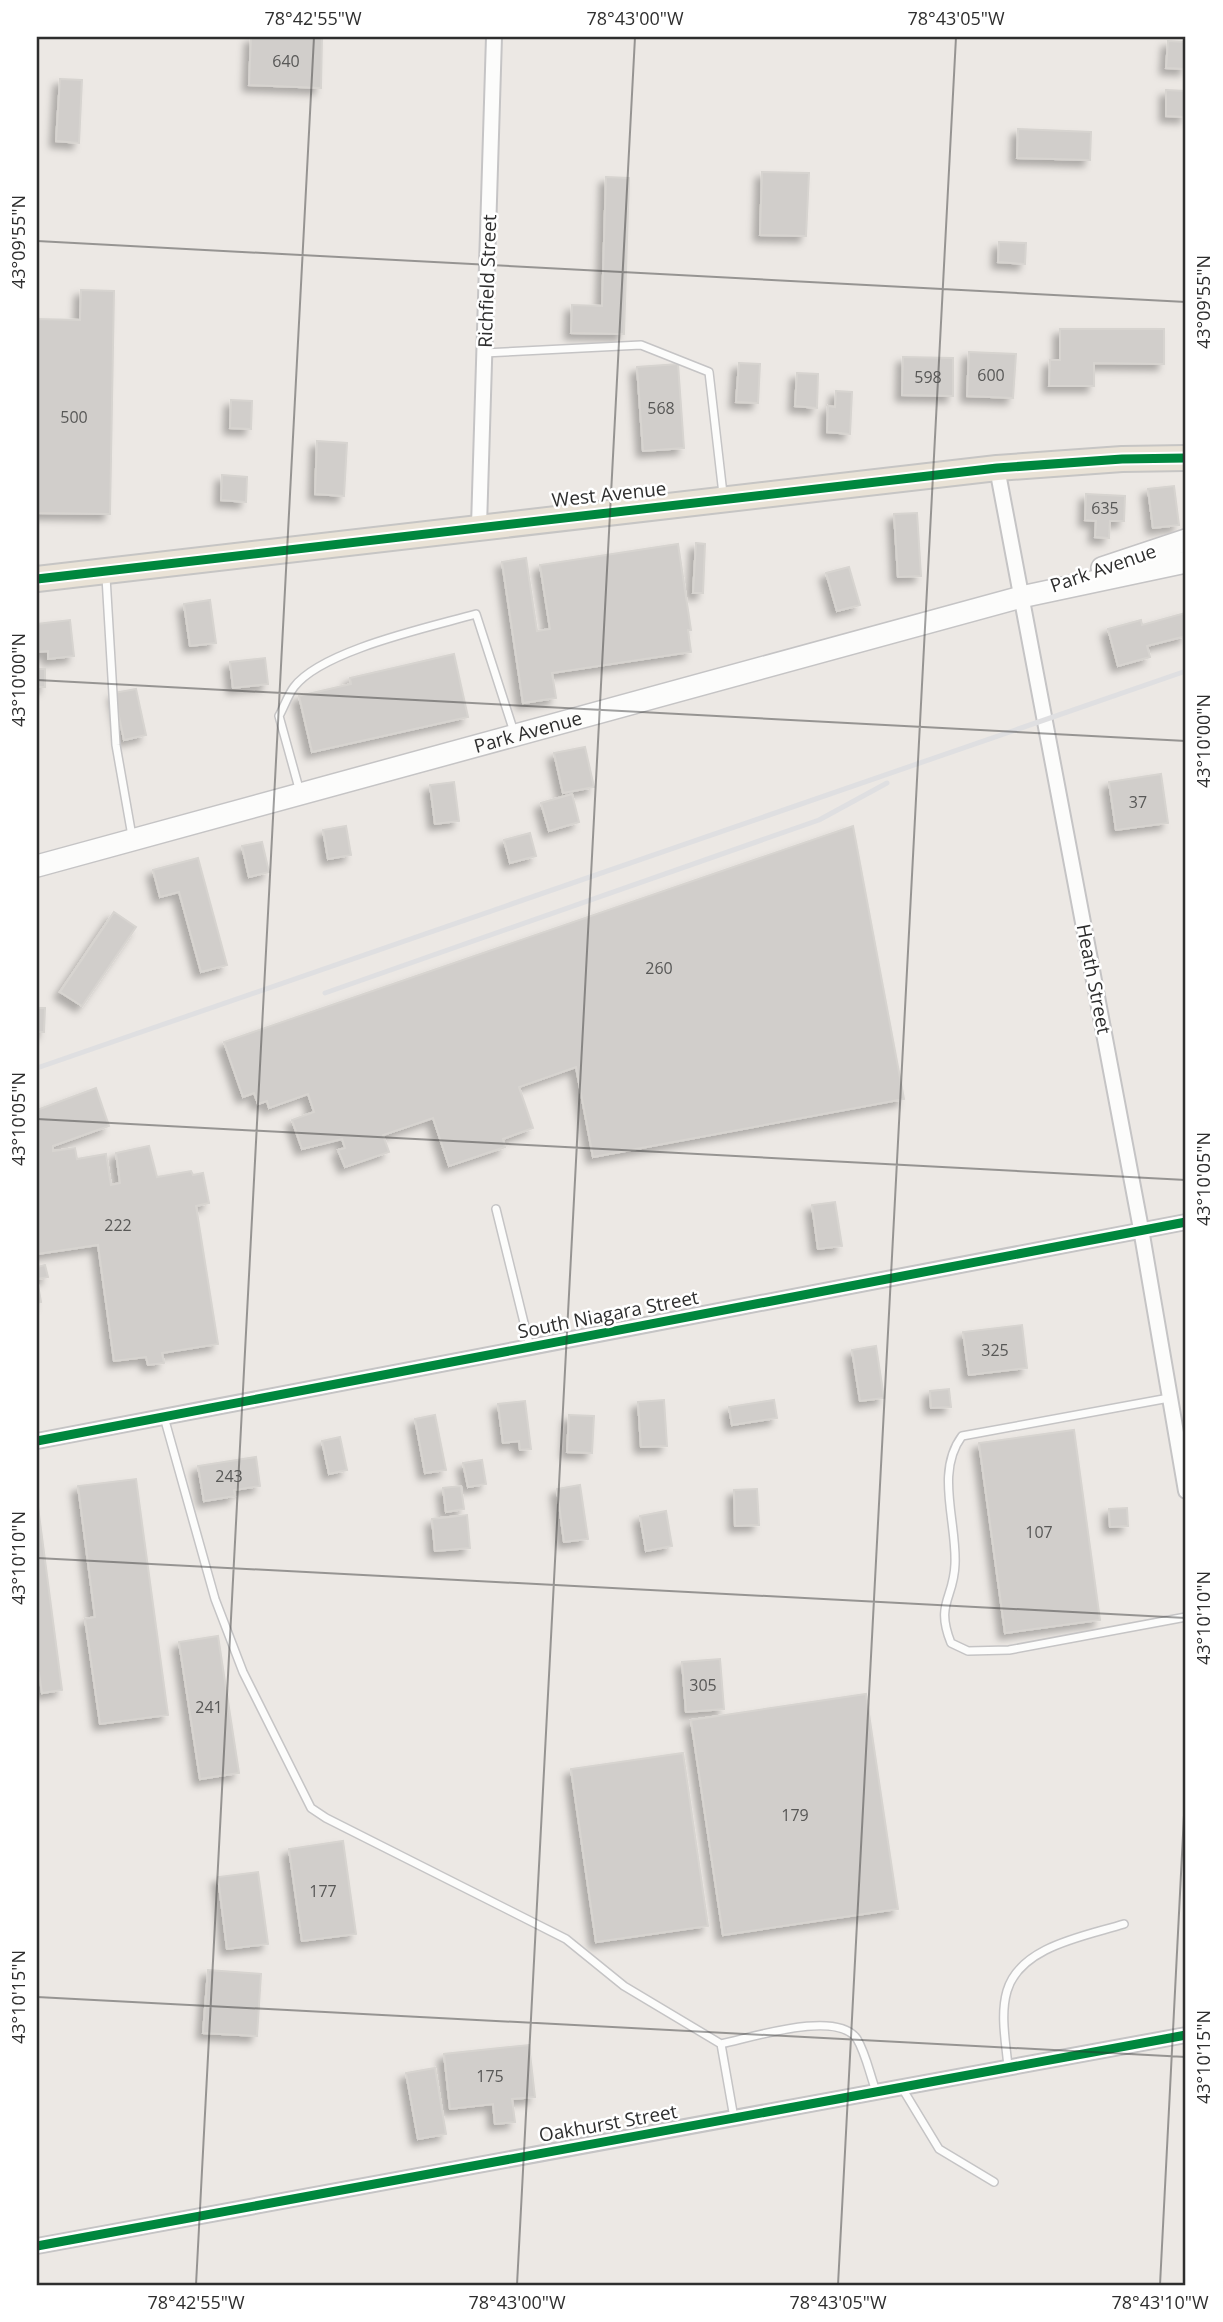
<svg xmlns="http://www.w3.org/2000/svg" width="1223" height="2322" font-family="'Open Sans',sans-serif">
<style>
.building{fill:#d1cecb;stroke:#d7d4d0;stroke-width:2;filter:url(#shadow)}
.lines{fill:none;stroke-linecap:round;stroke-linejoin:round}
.service-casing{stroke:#c5c4c5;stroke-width:10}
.minor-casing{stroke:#c5c4c5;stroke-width:18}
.secondary-casing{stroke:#c5c4c5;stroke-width:24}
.trunk-casing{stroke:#c6c5c4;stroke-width:28}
.service{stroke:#fcfcfb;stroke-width:7}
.minor{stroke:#fcfcfb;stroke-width:14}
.secondary{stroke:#fcfcfb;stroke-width:21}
.trunk{stroke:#e9e2d6;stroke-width:24}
.rail{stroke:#dfdfe1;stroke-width:5}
.cycleway-casing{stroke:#fff;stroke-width:13}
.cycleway{stroke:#00873e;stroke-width:9}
.ticks{fill:none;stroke:#2e2e2e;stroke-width:2;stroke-opacity:0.45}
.labels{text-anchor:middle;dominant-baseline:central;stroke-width:5;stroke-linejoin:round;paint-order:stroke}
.number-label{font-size:16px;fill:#585857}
.street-label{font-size:19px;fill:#2e2e2e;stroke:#fff}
.neatline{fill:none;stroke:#2e2e2e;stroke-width:2.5}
.ticks-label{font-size:18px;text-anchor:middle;fill:#2e2e2e}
</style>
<defs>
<filter id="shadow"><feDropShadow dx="-6" dy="6" stdDeviation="3.5" flood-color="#0004"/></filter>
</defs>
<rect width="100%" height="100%" fill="#ece8e4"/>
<path class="building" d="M251,37h71l-1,51 -72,-3z
M1168,41l18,1v27l-20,-1z
M60,79l22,1 -3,63 -23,-2z
M1166,90l20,1v26l-20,-1z
M1018,129l73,3 -1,28 -73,-2z
M762,172l47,1 -3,63 -46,-1z
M606,177l23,1 -5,156 -53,-1 1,-28 30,1z
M999,242l27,1 -1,21 -27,-2z
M81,290l33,1 -4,223 -73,-1v-194l43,1z
M1060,329h104v35l-70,-1v23h-45l1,-26h10z
M969,352l47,2 -3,44 -46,-2z
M903,357l50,1v38l-51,-1z
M739,363l21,1 -2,39 -22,-1z
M678,364l6,84 -41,3 -6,-84z
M797,373l21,1 -1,34 -22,-2z
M836,391l16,1 -2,42 -23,-2 1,-26 7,1z
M231,400l21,1 -1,28 -21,-1z
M317,441l30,2 -3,53 -29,-2z
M222,475l25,2 -1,25 -25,-2z
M1174,486l5,39 -26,3 -5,-39z
M1086,494l39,2 -1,25h-14l-1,17 -14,-1 1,-16 -11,-1z
M917,513l4,63 -23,1 -4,-63z
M696,543l9,1 -2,49h-10z
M678,544l13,86h-3l3,22 -139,21 4,25 -33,5 -21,-141 24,-4 11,73 13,-2 -10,-64z
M849,567l11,38 -23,6 -11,-38z
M210,600l6,43 -26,3 -6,-42z
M1185,613l1,23 -39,10 3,11 -32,9 -10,-37 33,-9 1,5z
M70,620l4,36 -26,3v-8l-11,1v-28z
M454,654l14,63 -156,35 -13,-56 52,-12 -1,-6z
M265,658l3,26 -35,4 -3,-26z
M37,669h8v18h-8z
M136,689l10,46 -22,5 -10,-47z
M585,747l9,40 -31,6 -9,-40z
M1161,774l7,49 -52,7 -7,-48z
M454,782l5,39 -24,3 -5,-39z
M572,794l7,28 -30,9 -8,-28z
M346,826l5,29 -23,4 -5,-29z
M853,826l51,273 -311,58 -17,-90 -57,20 14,41 -30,11 2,8 -56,19 -16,-48 -50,17 6,17 -44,15 -7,-17 7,-2 -3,-9 -40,10 -10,-29 22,-8 -6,-18 -39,14 -2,-7 -9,3 -4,-11 -11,4 -19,-55z
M530,833l6,23 -26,7 -6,-23z
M262,842l7,30 -20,5 -7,-31z
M198,858l29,107 -26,7 -22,-80 -19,5 -7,-27z
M114,912l22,15 -54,79 -22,-14z
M37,1008h8l-1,24h-7z
M96,1088l13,38 -56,20v5l22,-3 2,11 29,-5 5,31 9,-2 -4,-30 33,-7 8,31 34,-6 2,4 10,-2 6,30 -13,3 22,138 -56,9 2,10 -16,2 -2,-8 -32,4 -16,-116 -61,9v-144z
M835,1202l7,44 -24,3 -6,-44z
M45,1265l3,12 -11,2 4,23 -4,1v-36z
M1022,1325l5,43 -58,7 -6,-43z
M876,1346l8,52 -24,3 -8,-51z
M949,1389l2,18 -20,1 -1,-17z
M664,1400l3,46 -26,1 -3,-45z
M774,1400l3,18 -45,7 -3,-18z
M525,1401l6,48 -11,1 -1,-9 -16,2 -5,-39z
M435,1415l11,55 -21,3 -10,-54z
M569,1415l25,1 -2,37 -25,-1z
M1074,1430l26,190 -95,13 -26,-190z
M340,1437l7,33 -18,4 -7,-33z
M256,1457l4,29 -26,4 1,6 -31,5 -6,-35z
M482,1460l4,24 -18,3 -5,-24z
M136,1479l32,236 -68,9 -15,-105 10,-2 -17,-131z
M580,1485l8,54 -24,3 -7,-53z
M461,1486l3,23 -18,3 -3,-24z
M757,1489l2,36 -24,1 -1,-36z
M37,1499l25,191 -20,3 -3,-20 -2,1z
M1127,1508l1,18 -18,1 -1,-18z
M666,1511l6,35 -26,5 -6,-35z
M467,1515l3,33 -35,3 -3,-32z
M218,1636l21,137 -39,6 -21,-137z
M720,1659l4,50 -38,3 -4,-50z
M866,1694l32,215 -175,26 -32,-215z
M683,1753l25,173 -112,16 -25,-173z
M343,1841l13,93 -54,7 -13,-92z
M258,1872l10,72 -41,5 -9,-72z
M208,1970l53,4 -4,62 -54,-3z
M529,2045l6,52 -23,2 3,23 -20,2 -2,-20 -43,5 -6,-55z
M435,2068l11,66 -28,5 -12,-66z"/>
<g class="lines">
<g class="service-casing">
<path id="service" d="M484,353l157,-8 68,27 14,122
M106,577l10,168 16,91
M300,792l-21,-76c5,-9 9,-21 15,-29 28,-37 137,-60 182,-73l38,118
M496,1209l34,138
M1169,1398l-207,38c-27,36 -5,86 -7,128 -1,35 -20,39 -4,79l17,8 41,-1 177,-33
M164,1417l51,182 28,73 68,136 15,10 240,121 58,47 97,58 13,74
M721,2044c30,-6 116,-35 136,-5 9,15 13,36 19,52
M1008,2067c-2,-24 -8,-52 -1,-76 13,-45 79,-55 117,-67
M902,2088l37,61 55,33"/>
</g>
<g class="minor-casing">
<path id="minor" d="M997,468l144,761 45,262
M479,526l15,-489
M37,1441l1149,-219
M37,2246l1149,-211"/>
</g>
<g class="secondary-casing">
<g id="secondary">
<path d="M1102,568l84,-28"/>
<path id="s1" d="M37,866l984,-269 165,-35"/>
</g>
</g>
<g class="trunk-casing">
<path id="trunk" d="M37,579l960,-111 125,-9 64,-1"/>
</g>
<use href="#service" class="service"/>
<use href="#minor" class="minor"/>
<use href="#secondary" class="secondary"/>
<use href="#trunk" class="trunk"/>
<path class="rail" d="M325,993l494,-173 68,-37
M37,1068l1149,-397"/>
<g class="cycleway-casing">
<path id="cycleway" d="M37,579l960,-111 125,-9 64,-1
M37,1441l1149,-219
M37,2246l1149,-211"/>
</g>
<use href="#cycleway" class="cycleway"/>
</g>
<path class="ticks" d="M37,241l1149,61M37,680l1149,61M37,1119l1149,61M37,1558l1149,60M37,1997l1149,60M196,2285l118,-2248M517,2285l118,-2248M838,2285l118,-2248M1160,2285l26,-509"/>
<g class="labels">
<g class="number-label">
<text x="286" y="61">640</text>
<text x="991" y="375">600</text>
<text x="928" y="377">598</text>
<text x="661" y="408">568</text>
<text x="74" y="417">500</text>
<text x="1105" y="508">635</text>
<text x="1138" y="802">37</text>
<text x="659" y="968">260</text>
<text x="118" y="1225">222</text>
<text x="995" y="1350">325</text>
<text x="229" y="1476">243</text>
<text x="1039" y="1532">107</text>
<text x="703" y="1685">305</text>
<text x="209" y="1707">241</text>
<text x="795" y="1815">179</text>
<text x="323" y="1891">177</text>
<text x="490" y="2076">175</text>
</g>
<g class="street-label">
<text transform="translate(487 281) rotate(-88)">Richfield Street</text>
<text transform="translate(609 494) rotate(-6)">West Avenue</text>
<text transform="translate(1103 568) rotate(-19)">Park Avenue</text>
<text stroke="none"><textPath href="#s1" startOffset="509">Park Avenue</textPath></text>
<text transform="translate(1094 979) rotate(79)">Heath Street</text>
<text transform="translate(608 1314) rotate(-11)">South Niagara Street</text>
<text transform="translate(608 2123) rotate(-10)">Oakhurst Street</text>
</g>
</g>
<rect width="1223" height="2322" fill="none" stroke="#ffffff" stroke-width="77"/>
<rect x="38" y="38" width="1146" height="2246" class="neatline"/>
<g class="ticks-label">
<text x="313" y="25">78°42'55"W</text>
<text x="635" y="25">78°43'00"W</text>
<text x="956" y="25">78°43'05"W</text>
<text transform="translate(19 242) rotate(-90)" y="6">43°09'55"N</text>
<text transform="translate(1204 302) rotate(-90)" y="6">43°09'55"N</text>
<text transform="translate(19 680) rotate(-90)" y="6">43°10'00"N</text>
<text transform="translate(1204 741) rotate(-90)" y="6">43°10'00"N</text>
<text transform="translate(19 1119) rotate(-90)" y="6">43°10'05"N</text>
<text transform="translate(1204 1179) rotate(-90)" y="6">43°10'05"N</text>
<text transform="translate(19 1558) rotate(-90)" y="6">43°10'10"N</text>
<text transform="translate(1204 1618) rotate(-90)" y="6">43°10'10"N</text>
<text transform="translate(19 1997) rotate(-90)" y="6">43°10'15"N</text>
<text transform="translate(1204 2057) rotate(-90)" y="6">43°10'15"N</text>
<text x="196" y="2309">78°42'55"W</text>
<text x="517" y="2309">78°43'00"W</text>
<text x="838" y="2309">78°43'05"W</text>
<text x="1160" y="2309">78°43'10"W</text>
</g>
</svg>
